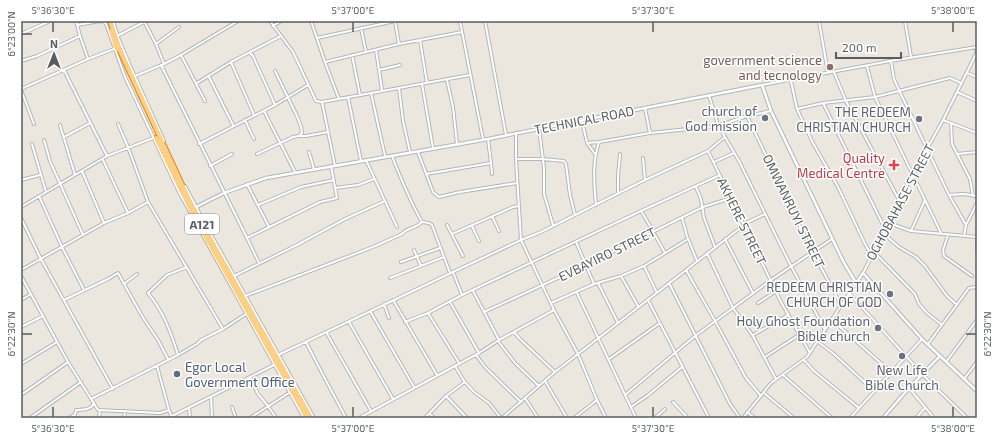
<svg xmlns="http://www.w3.org/2000/svg" width="998" height="439" font-family="'Exo 2',sans-serif">
<style>
.lines{fill:none;stroke-linecap:round;stroke-linejoin:round}
.street-casing{stroke:#b2b6ba;stroke-width:4}
.secondary-casing{stroke:#b1b6ba;stroke-width:4.5}
.highway-casing{stroke:#e58505;stroke-width:6}
.street{stroke:#fff;stroke-width:2}
.secondary{stroke:#fff;stroke-width:2.5}
.highway{stroke:#fad087;stroke-width:4}
.ticks{fill:none;stroke:#585d60;stroke-width:1.5}
.education-dot{fill:#8d6e63;stroke:#fff;stroke-width:1.5}
.worship-dot{fill:#6b7280;stroke:#fff;stroke-width:1.5}
.health-dot{fill:#e0444e;stroke:#fff;stroke-width:1.5}
.service-dot{fill:#5c6f8a;stroke:#fff;stroke-width:1.5}
.labels{text-anchor:middle;dominant-baseline:central;stroke-width:3;stroke-linejoin:round;paint-order:stroke}
.shield{fill:#fff;stroke:#8a8e90;stroke-width:1}
.shield-label{font-size:12px;font-weight:bold;fill:#585d60}
.education-label{font-size:13px;fill:#785e54;stroke:#fff;text-anchor:end}
.worship-label{font-size:13px;fill:#5b616d;stroke:#fff;text-anchor:end}
.street-label{font-size:13px;fill:#585d60;stroke:#fff}
.health-label{font-size:13px;fill:#be3a42;stroke:#fff;text-anchor:end}
.service-label{font-size:13px;fill:#4e5e75;stroke:#fff;text-anchor:start}
.neatline{fill:none;stroke:#585d60;stroke-width:1.5}
.ticks-label{font-size:10px;text-anchor:middle;fill:#585d60}
</style>
<rect width="100%" height="100%" fill="#ebe7df"/>
<g class="lines">
<g class="street-casing">
<path id="street" d="M76,21l4,15 8,23
M105,21l20,56 54,115 125,226
M113,21l6,19 12,28 33,73
M144,21l12,23 8,20
M270,21l23,31 23,49 6,1 148,-27
M311,21l14,41 14,37
M395,21l4,23
M460,21l23,118
M485,21l21,114
M819,21l9,52
M905,21l6,36
M77,25l23,-4 5,2
M273,26l8,-5
M361,28l5,24
M21,34l29,-13
M117,36l27,-14
M317,38l78,-17
M420,40l7,43
M156,44l23,-17
M376,50l6,40
M250,53l3,3 22,49
M181,55l24,46
M352,55l8,40
M21,61l16,-5 43,-20
M891,61l3,18 5,11 50,105 17,30
M231,62l23,53
M325,62l74,-18 63,-12
M161,65l86,173 12,25
M867,66l8,31 66,136
M64,70l43,86
M379,70l21,-5
M834,72l12,29 53,99
M967,73l10,4
M135,76l29,-12 17,-9 57,-34
M209,77l24,48
M447,80l6,27 4,37
M791,81l6,28 16,34 25,44 27,57 7,12
M197,83l34,-21 50,-26
M422,84l11,64
M762,85l128,-24 87,-14
M399,88l4,33 7,31
M21,89l67,-30 26,-10
M21,90l13,34
M957,92l20,9
M371,93l14,63
M709,95l9,30 21,36 52,105 34,64
M348,97l13,64
M322,102l13,64
M823,103l62,126
M645,108l5,25
M797,109l26,-6 52,-6 75,-19 11,5
M264,111l31,61
M747,116l61,127 33,62
M245,120l9,19
M943,120l34,13
M582,121l5,22
M951,123l1,21 18,35 3,17
M118,124l10,23 20,55 75,127
M60,125l15,50
M539,129l5,39v26l9,31
M516,133v26l5,81 33,70
M299,136h7l22,-4
M64,137l26,-14
M44,140l6,21 33,74
M32,144l14,48
M199,144l76,-39 33,-20
M708,151l73,151 29,51
M309,152l5,17
M418,152l15,40 6,5 21,-5 57,-9
M257,154l36,-17 6,-1 3,-3 -1,-7 -5,-12 -21,-43
M595,154l-8,-11 12,-1
M957,154l20,-2
M392,156c9,23 18,45 30,66l7,1 3,2 18,48
M643,158l2,22
M516,159h26l22,2 2,3 4,31 5,20
M103,160l25,53
M366,160l31,67
M714,162l20,-9
M491,163l1,11
M210,166l22,-12
M82,171l22,52
M426,174l65,-11 -3,-24
M21,180l19,-5
M247,184l22,43
M185,186l20,38 109,194
M696,187l5,12 3,19 11,29
M335,188l23,-3 16,-6
M618,193v-17l2,-22
M949,195l15,-1 13,2
M39,196l23,51 22,43
M258,205l43,-18 33,-7
M596,205c-2,-23 -4,-41 3,-63l51,-9 67,-7 30,-10 24,-5
M21,207l86,-51 46,-18
M641,211l5,8 19,34
M492,216l7,15
M21,218l20,41 72,130
M682,218l5,18 10,25
M889,223l22,8 66,6
M744,224l21,-10
M447,225l16,31
M472,226l7,15
M911,231l14,-31
M452,234l61,-27 6,-1
M884,234l15,13 17,10 9,9 22,30 10,9
M948,235l-5,15 1,6 28,20
M964,236l2,-11 11,-22
M977,237v15
M247,238l73,-36 17,-4 -6,-32
M725,239l28,54
M576,242l18,42
M414,250l7,16
M874,252l41,42 4,10 8,9 15,12
M707,253l26,55 20,28 23,43
M401,262l39,-14
M644,266l13,27
M21,270l83,-47 24,-10 20,-11
M686,270l29,51 31,57 15,18
M453,272l9,23
M863,273l26,-50 10,-23 44,-80 34,-68 -2,-5
M21,276l47,86 30,48 62,3 9,-3
M234,276l63,-31 48,-26 40,-18
M621,276l17,30
M390,278l54,-21
M125,283l12,-9
M598,283l20,40
M669,283l61,121 10,14
M473,291l26,49
M577,293l59,125
M849,293l74,82 44,43
M245,296l128,-49 29,-13c6,-7 15,-6 20,-12
M21,300l10,-6
M64,300l44,-21 10,-6 24,43 16,24 10,19
M393,300l44,75
M648,300l61,118
M450,302l29,51
M551,303l43,-19 27,-8 23,-10 44,-27
M758,303l18,-12
M384,304l5,14
M370,311l44,76
M484,312l102,-47 117,-58 28,-9
M428,313l31,50
M832,320l59,52
M349,322l44,77
M405,322l23,-9 34,-18 179,-84 79,-36
M21,327l22,-11
M326,332l45,79
M514,332l6,7 35,33
M753,335l35,-20
M498,341l17,22 24,23
M817,341l17,13 40,37
M306,342l17,33 23,43
M928,344l41,-56 8,-1
M178,355c-7,-23 -15,-44 -30,-62l19,-18 20,-8
M278,355l175,-83 68,-32 20,-8 104,-52 63,-29 17,-14
M476,355l9,12 36,35
M765,357l34,-22
M609,359l51,-36
M804,360l10,11 45,37
M946,362l31,-42
M21,364l36,-22
M157,366l12,44 3,8
M455,366l9,15 10,11 15,11 12,15
M783,375l49,43
M250,377l8,17 10,12 8,12
M964,379l13,-17
M545,381l22,37
M909,388l25,30
M764,393l30,25
M21,395l47,-33
M625,395l70,-59 76,-56 61,-41
M446,396l21,22
M211,397l1,21
M525,398l13,20
M91,399l87,-44 19,-11 4,-4 22,-11 23,-15
M673,402l15,16
M232,407l4,11
M631,407l16,-11 35,-29
M189,408l1,10
M747,412l8,6
M430,414l4,4
M172,416l102,-51
M30,418l51,-36
M69,418l5,-3
M74,418l2,-8c7,-1 14,1 18,-7
M99,418l1,-8
M124,418l1,-7
M250,418l39,-25
M359,418l120,-65 20,-13 55,-30 24,44 19,46 9,18
M425,418l21,-22 19,-14
M502,418l53,-46 189,-147
M574,418l23,-18
M655,418l10,-9
M743,418l28,-35 36,-26 49,-74
M850,418l72,-79
M916,418l9,-10"/>
</g>
<g class="secondary-casing">
<path id="secondary" d="M196,207l28,-14 42,-15 222,-39 274,-54 9,26 72,150 13,22 7,-10 59,66 55,52
M883,418l26,-30 30,-31"/>
</g>
<g class="highway-casing">
<path id="highway" d="M110,21l11,32 11,24 61,131 118,210
M111,31l6,18
M156,138l36,74 115,206"/>
</g>
<use href="#street" class="street"/>
<use href="#secondary" class="secondary"/>
<use href="#highway" class="highway"/>
</g>
<path class="ticks" d="M53,22v10M353,22v10M653,22v10M953,22v10M22,34h10M22,334h10M966,334h10M53,407v10M353,407v10M653,407v10M953,407v10"/>
<circle class="education-dot" cx="830" cy="67" r="4"/>
<g class="worship-dot">
<circle cx="765" cy="118" r="4"/>
<circle cx="919" cy="119" r="4"/>
<circle cx="890" cy="294" r="4"/>
<circle cx="878" cy="328" r="4"/>
<circle cx="902" cy="356" r="4"/>
</g>
<path class="health-dot" d="M892 159h4v4h4v4h-4v4h-4v-4h-4v-4h4z"/>
<circle class="service-dot" cx="177" cy="374" r="4"/>
<g class="labels">
<rect class="shield" x="185" y="214" width="34" height="20" rx="3"/>
<g class="shield-label">
<text x="202" y="224">A121</text>
</g>
<g class="education-label">
<text x="822" y="60">government science<tspan x="822" dy="15">and tecnology</tspan></text>
</g>
<g class="worship-label">
<text x="757" y="111">church of<tspan x="757" dy="15">God mission</tspan></text>
<text x="911" y="112">THE REDEEM<tspan x="911" dy="15">CHRISTIAN CHURCH</tspan></text>
<text x="882" y="287">REDEEM CHRISTIAN<tspan x="882" dy="15">CHURCH OF GOD</tspan></text>
<text x="870" y="321">Holy Ghost Foundation<tspan x="870" dy="15">Bible church</tspan></text>
<text x="902" y="370" text-anchor="middle">New Life<tspan x="902" dy="15">Bible Church</tspan></text>
</g>
<g class="street-label">
<text transform="translate(584 120) rotate(-11)">TECHNICAL ROAD</text>
<text transform="translate(900 202) rotate(-62)">OGHOBAHASE STREET</text>
<text transform="translate(794 211) rotate(64)">OMWANRUYI STREET</text>
<text transform="translate(742 221) rotate(64)">AKHERE STREET</text>
<text transform="translate(607 254) rotate(-26)">EVBAYIRO STREET</text>
</g>
<g class="health-label">
<text x="885" y="158">Quality<tspan x="885" dy="15">Medical Centre</tspan></text>
</g>
<g class="service-label">
<text x="185" y="367">Egor Local<tspan x="185" dy="15">Government Office</tspan></text>
</g>
</g>
<rect width="998" height="439" fill="none" stroke="#ffffff" stroke-width="44"/>
<g transform="translate(54 54)" stroke="#ffffff" stroke-width="3" paint-order="stroke">
<path d="M0-3L7 15L0 10L-7 15Z" fill="#585d60"/>
<text y="-6" font-size="11" font-weight="bold" text-anchor="middle" fill="#585d60">N</text>
</g>
<path d="M836 52v6h65v-6" fill="none" stroke="#585d60" stroke-width="2"/>
<text x="842" y="52" font-size="12" fill="#585d60" stroke="#ffffff" stroke-width="3" paint-order="stroke">200 m</text>
<rect x="22" y="22" width="954" height="395" class="neatline"/>
<g class="ticks-label">
<text x="53" y="14">5°36'30"E</text>
<text x="353" y="14">5°37'00"E</text>
<text x="653" y="14">5°37'30"E</text>
<text x="953" y="14">5°38'00"E</text>
<text transform="translate(11 34) rotate(-90)" y="4">6°23'00"N</text>
<text transform="translate(11 334) rotate(-90)" y="4">6°22'30"N</text>
<text transform="translate(987 334) rotate(-90)" y="4">6°22'30"N</text>
<text x="53" y="432">5°36'30"E</text>
<text x="353" y="432">5°37'00"E</text>
<text x="653" y="432">5°37'30"E</text>
<text x="953" y="432">5°38'00"E</text>
</g>
</svg>
